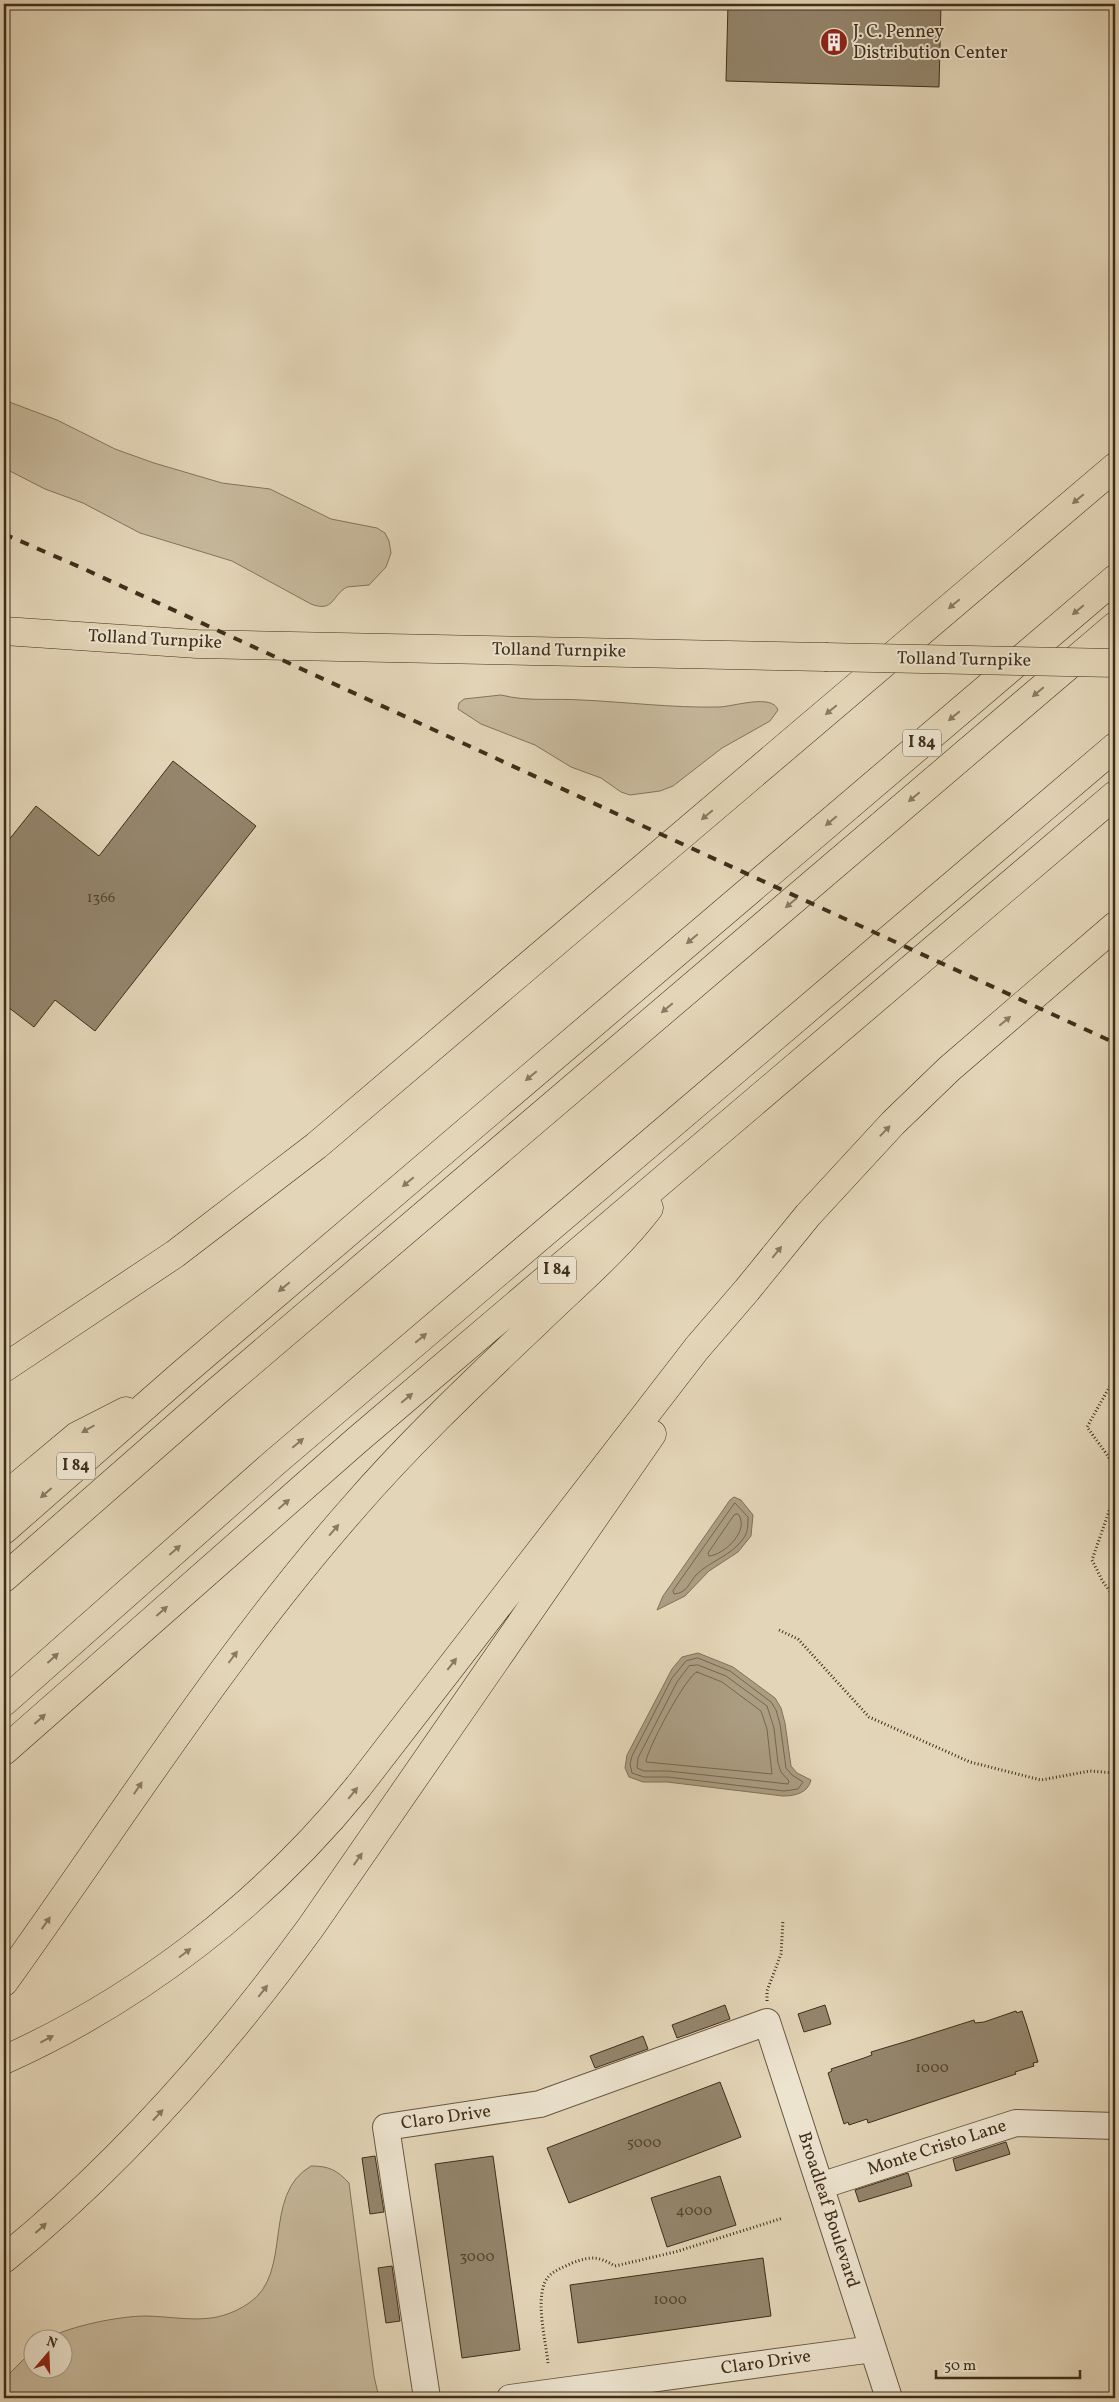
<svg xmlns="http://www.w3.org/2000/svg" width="1119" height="2402" font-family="Vollkorn,serif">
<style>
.green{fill:#c7b99c;stroke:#83745b}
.water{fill:#ab9d82;stroke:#807158}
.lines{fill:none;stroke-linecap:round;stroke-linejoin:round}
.shore{stroke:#75664e;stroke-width:1}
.building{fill:#94856c;stroke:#3f2f1a}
.minor-casing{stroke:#685841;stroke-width:28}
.major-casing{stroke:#3f2f1a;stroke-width:29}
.highway-casing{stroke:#3f2f1a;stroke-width:29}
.path{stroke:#3f2f1a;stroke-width:3;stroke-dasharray:1 2.5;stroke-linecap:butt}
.minor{stroke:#ede4d0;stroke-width:26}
.major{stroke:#e3d5b7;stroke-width:28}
.highway{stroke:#e3d5b7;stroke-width:28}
.rail{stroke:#3f2f1a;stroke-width:4;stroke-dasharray:9 9;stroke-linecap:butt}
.major-bridge-casing{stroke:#3f2f1a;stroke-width:29;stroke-linecap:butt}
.major-bridge{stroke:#e3d5b7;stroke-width:28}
.oneway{fill:#897a61}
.labels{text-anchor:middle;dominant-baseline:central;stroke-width:4;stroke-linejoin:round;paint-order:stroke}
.number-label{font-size:15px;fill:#54442e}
.shield{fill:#ede4d0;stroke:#736551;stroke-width:1}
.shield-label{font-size:16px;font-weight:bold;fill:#3f2f1a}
.poi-label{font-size:18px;fill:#3f2f1a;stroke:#ede4d0;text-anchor:start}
.street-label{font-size:18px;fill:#3f2f1a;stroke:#ede4d0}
</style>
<rect width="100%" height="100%" fill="#e3d5b7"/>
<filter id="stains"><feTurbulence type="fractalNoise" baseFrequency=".004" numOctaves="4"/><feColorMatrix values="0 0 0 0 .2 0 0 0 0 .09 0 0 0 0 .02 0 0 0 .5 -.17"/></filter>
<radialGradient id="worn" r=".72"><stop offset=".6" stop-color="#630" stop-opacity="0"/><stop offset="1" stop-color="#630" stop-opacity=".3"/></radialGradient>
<path class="green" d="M4,400l53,20 58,29 39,14 68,20 48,6 61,30 46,9 8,5 4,8 2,12 -5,14 -17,18 -22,2c-15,8 -13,26 -36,17l-79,-43 -92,-28 -57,-30 -38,-14 -41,-21z
M501,695c28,7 51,3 80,5 46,2 91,8 137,7 15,0 54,-14 60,3l-8,11 -48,27 -49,38 -13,5 -30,4 -9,-3 -20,-14 -30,-11 -36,-22 -54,-21 -23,-15 1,-6 5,-4z
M311,2166c18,0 26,4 38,17l25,193 5,22h-375v-19l28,-28v19h30v-30l-15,-1c22,-13 73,-23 99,-23 39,1 68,11 103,-13 45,-30 12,-108 62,-137z"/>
<path class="water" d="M734,1497l7,3 12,15 -2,21 -13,16 -29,19 -24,25 -28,14 6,-14 67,-96z
M698,1653l35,14 42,31 6,10 4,15 6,43 6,7 14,7c-3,13 -16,16 -28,16l-116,-14h-24l-14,-5 -4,-9 2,-13 45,-86 10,-12z"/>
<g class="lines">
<path class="shore" d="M735,1503l13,14c0,8 0,16 -5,22 -12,17 -33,22 -47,36 -7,8 -9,18 -22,19l-1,-3z
M738,1514c13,16 -14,41 -29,42l-1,-3 26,-38z
M698,1658l32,13 41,31 5,8 4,14 6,44 6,7 11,7 -5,7 -14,2 -116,-14h-24l-12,-4 -2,-9 2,-8 40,-78 14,-17z
M698,1665l28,11 41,30 7,22 4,35 3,9 8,9 -1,3 -120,-13h-24l-7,-3 1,-10 39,-76 12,-16z
M697,1672l25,10 39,29 6,18 5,45 -126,-12c0,-11 41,-88 51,-90z"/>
</g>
<path class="building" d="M728,4h213l-2,83 -213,-6z
M173,761l83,65 -161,205 -40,-31 -21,27 -30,-23v-158l32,-40 63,50z
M725,2005l5,14 -53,19 -5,-13z
M825,2005l6,19 -27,8 -6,-18z
M1016,2011l1,2 5,-2 5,15 11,36 -5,1 1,3 -19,6 1,2 -148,49 -1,-4 -18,6 -1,-3 -4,2 -16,-51 4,-2 -1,-2 33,-11 8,-3 -1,-3 40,-12 63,-20 1,3 9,-1z
M643,2036l5,13 -53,19 -5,-12z
M720,2082l21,55 -172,66 -22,-55z
M1006,2142l4,12 -54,17 -3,-12z
M375,2156l9,56 -14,2 -8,-56z
M493,2156l27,194 -58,8 -27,-194z
M908,2173l4,13 -53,16 -4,-12z
M720,2176l16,49 -69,22 -16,-49z
M763,2258l8,58 -193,27 -8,-58z
M392,2266l8,55 -14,2 -8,-55z"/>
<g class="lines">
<g class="minor-casing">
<path id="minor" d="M820,2186l196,-63 99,3
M427,2398l-41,-271 154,-23 227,-82 122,376
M510,2398l363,-49"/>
</g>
<g class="major-casing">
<path id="major" d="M4,631l193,13 628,13"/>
</g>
<g class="highway-casing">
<path id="highway" d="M4,1368l171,-114 141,-108 799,-679
M4,1497l73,-61 49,-25
M4,1530l178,-156 933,-795
M4,1578l211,-185 900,-767
M4,1702l270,-239 841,-716
M4,1751l352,-310 759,-646
M4,1982c115,-160 219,-326 349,-474 58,-67 122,-127 186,-188 38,-37 78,-70 110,-112
M4,2060c136,-61 260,-157 354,-273l339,-439 50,-58 61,-75 85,-92 56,-54 166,-143
M4,2259c118,-96 218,-210 307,-332l341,-493"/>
</g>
<path class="path" d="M1115,1377l-28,50 21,29 7,16
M1115,1494l-23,66 11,22 12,16
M779,1630l19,9 71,78 101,45 71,18 49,-9 25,2
M767,2001v-10l14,-37 2,-34
M548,2363c-2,-22 -15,-70 1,-87 6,-6 15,-9 23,-13 19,-7 26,-7 43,3l60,-14 108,-34"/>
<use href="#minor" class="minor"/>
<use href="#major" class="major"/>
<use href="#highway" class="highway"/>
<path class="rail" d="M4,534l78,34 1033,475"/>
<g class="major-bridge-casing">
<path id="major-bridge" d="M825,657l290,6"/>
</g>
<use href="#major-bridge" class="major-bridge"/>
</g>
<defs><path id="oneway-solid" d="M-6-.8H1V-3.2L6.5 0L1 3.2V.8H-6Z" transform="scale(1.25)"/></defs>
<g class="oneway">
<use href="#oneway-solid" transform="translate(1078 499) rotate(140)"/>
<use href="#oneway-solid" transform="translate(954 604) rotate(140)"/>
<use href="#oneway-solid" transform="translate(1078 610) rotate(140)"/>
<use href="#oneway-solid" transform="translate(1038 692) rotate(140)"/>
<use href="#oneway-solid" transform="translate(831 710) rotate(140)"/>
<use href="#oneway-solid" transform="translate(954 716) rotate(140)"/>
<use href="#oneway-solid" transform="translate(914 797) rotate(140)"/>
<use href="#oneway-solid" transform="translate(707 815) rotate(140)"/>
<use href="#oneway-solid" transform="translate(831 821) rotate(140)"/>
<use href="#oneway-solid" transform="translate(791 903) rotate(140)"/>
<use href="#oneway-solid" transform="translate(692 939) rotate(140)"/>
<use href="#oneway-solid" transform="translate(667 1008) rotate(140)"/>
<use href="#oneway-solid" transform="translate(1005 1021) rotate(-40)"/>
<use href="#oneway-solid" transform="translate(531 1076) rotate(140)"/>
<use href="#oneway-solid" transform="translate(885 1131) rotate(-46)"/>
<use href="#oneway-solid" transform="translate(408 1182) rotate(140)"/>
<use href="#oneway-solid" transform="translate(777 1252) rotate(-51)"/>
<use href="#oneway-solid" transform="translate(284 1287) rotate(140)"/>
<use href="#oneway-solid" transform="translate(421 1338) rotate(-40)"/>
<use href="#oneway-solid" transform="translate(407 1398) rotate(-40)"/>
<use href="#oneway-solid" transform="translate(88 1429) rotate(150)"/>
<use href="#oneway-solid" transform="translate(298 1443) rotate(-40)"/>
<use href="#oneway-solid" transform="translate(46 1493) rotate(139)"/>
<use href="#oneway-solid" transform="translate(284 1504) rotate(-41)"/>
<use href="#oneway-solid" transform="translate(334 1530) rotate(-49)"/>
<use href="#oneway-solid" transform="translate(175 1550) rotate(-41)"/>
<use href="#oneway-solid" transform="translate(162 1611) rotate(-41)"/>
<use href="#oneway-solid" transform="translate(233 1657) rotate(-53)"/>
<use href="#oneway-solid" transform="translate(53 1658) rotate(-42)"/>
<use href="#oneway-solid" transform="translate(452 1664) rotate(-52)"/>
<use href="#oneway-solid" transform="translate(40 1719) rotate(-42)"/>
<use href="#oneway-solid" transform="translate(138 1788) rotate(-56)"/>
<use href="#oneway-solid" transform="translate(353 1793) rotate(-51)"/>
<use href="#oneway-solid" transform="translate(358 1859) rotate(-55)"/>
<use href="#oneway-solid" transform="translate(46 1923) rotate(-55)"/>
<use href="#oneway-solid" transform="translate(185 1953) rotate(-37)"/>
<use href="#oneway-solid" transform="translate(263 1991) rotate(-52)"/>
<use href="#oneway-solid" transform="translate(47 2039) rotate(-28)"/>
<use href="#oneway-solid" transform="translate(158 2115) rotate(-47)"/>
<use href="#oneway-solid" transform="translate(41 2228) rotate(-42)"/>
</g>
<defs>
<g id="building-disc" transform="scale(1.4375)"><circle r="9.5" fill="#8f2418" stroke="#ede4d0"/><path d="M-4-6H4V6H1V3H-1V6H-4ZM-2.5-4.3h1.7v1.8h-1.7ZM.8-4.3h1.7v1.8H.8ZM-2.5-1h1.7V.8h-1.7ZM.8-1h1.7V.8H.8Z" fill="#fff"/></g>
</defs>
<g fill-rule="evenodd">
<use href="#building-disc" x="834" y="42"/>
</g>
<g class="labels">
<g class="number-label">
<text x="101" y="898">1366</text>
<text x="932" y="2068">1000</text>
<text x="644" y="2143">5000</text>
<text x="694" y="2211">4000</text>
<text x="477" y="2257">3000</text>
<text x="670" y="2300">1000</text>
</g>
<g class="shield">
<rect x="903" y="729.5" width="38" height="27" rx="4"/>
<rect x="538" y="1256.5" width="38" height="27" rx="4"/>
<rect x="57" y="1452.5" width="38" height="27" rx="4"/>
</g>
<g class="shield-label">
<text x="922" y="743">I 84</text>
<text x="557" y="1270">I 84</text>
<text x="76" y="1466">I 84</text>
</g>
<g class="poi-label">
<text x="853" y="32">J. C. Penney<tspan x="853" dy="21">Distribution Center</tspan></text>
</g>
<g class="street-label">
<text transform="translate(155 640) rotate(3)">Tolland Turnpike</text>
<text transform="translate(559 651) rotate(1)">Tolland Turnpike</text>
<text transform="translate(964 660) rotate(1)">Tolland Turnpike</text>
<text transform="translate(446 2118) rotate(-8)">Claro Drive</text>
<text transform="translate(937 2148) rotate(-18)">Monte Cristo Lane</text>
<text transform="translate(828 2210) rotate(72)">Broadleaf Boulevard</text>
<text transform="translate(766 2363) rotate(-8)">Claro Drive</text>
</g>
</g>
<rect width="1119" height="2402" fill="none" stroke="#e3d5b7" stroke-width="20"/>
<rect x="5" y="5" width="1109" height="2392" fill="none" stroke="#3f2f1a" stroke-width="2.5"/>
<rect x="10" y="10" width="1099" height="2382" fill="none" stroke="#3f2f1a"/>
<g transform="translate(48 2354) rotate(19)"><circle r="24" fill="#ede4d0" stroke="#a79c87"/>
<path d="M0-4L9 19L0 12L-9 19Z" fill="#8f2418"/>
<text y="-8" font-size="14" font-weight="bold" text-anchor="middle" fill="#3f2f1a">N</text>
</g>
<path d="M936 2370v8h144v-8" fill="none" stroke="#3f2f1a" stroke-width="2.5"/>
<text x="944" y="2370" font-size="15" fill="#3f2f1a" stroke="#ede4d0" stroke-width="4" paint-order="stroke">50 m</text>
<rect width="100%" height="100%" filter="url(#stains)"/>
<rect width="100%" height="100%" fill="url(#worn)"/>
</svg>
